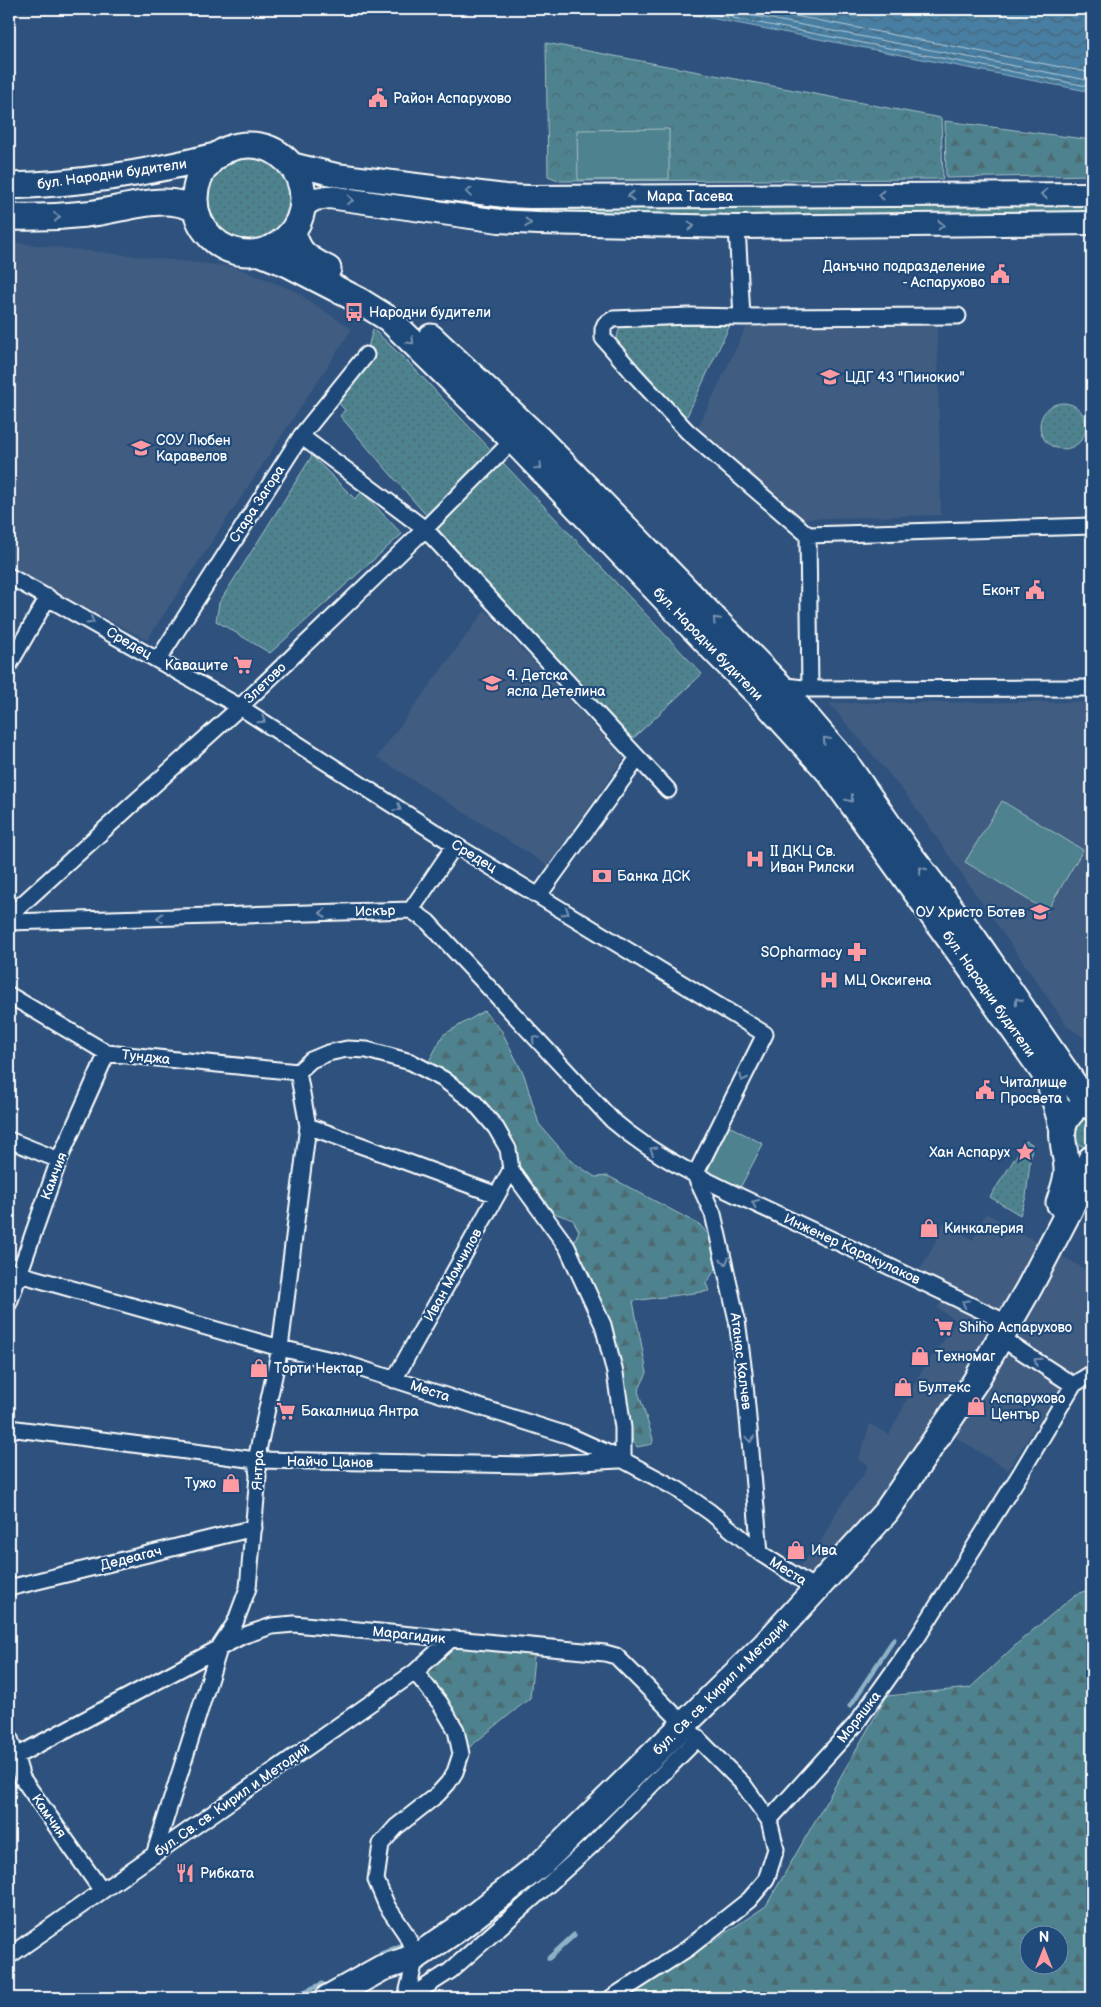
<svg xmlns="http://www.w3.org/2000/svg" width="1101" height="2007" font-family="'Balsamiq Sans',sans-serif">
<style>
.built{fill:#3f5b81}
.grass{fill:url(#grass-dots);stroke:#a6c0c6}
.forest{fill:url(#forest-firs);stroke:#a6c0c6;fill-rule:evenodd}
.park{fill:url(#park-crowns);stroke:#a6c0c6}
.pitch{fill:#4e828e;stroke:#a6c0c6}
.water{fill:url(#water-waves);stroke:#90b2c7}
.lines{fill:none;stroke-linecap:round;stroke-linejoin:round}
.shore{stroke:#b5cbda;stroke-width:1}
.stream{stroke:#90b2c7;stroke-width:5}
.street-casing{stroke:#fff;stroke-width:19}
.secondary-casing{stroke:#fff;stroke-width:26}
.primary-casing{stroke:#fff;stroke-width:29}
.street{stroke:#1f4a7a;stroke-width:15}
.secondary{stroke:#1f4a7a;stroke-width:22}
.primary{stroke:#1f4a7a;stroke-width:25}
.oneway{stroke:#7992af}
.labels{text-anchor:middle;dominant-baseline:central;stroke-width:4.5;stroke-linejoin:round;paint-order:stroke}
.poi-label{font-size:14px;fill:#fff;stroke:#1f4a7a;text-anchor:start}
.street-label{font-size:14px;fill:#fff;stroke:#1f4a7a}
</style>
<defs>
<pattern id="grass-dots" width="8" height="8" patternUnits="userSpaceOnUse" patternTransform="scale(1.25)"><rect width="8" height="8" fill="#4e828e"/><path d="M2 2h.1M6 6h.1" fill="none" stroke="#4d6a70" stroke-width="1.8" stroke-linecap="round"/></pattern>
<pattern id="forest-firs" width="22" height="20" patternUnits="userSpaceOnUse" patternTransform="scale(1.25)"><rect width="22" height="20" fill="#4e828e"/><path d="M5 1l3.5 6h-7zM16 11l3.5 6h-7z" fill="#4d6a70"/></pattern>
<pattern id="park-crowns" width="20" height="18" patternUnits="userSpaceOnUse" patternTransform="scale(1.25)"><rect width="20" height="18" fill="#4e828e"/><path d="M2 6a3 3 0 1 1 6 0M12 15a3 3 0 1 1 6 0" fill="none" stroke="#4d6a70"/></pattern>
<pattern id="water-waves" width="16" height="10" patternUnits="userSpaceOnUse" patternTransform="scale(1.25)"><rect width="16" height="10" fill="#467ea2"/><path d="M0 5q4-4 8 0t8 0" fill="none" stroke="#496577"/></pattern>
</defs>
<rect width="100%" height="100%" fill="#2e527d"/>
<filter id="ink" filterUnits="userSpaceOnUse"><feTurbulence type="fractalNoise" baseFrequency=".02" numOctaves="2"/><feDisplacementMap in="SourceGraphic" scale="10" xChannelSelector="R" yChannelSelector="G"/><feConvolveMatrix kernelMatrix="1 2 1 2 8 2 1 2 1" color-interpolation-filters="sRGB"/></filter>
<g filter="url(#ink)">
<path class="built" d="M9,242l226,25 58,23 59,39 -205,311 -138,-73z
M937,326l4,189 -145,4 -98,-92 48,-100z
M485,610l139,148 -76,108 -171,-109z
M1092,702v341l-24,-16 -159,-229 -80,-95z
M986,1213l106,60v82l-10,15 -23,19 -51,81 -72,-45 -56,85 -66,71 -15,-14 21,-24 19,-36 25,-33 4,-10 -10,-4 12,-36 19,11 30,-60 38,-54 -20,-13 10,-14 -32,-16 17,-29 12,-27 29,18z"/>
<path class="grass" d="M207 198a42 42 0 1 1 84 0a42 42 0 1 1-84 0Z
M393,183l112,13 587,-3v29l-355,5 -347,-22z
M730,325l-44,93 -70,-77 4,-15z
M373,329l37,35 292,310 -76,71 -286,-329 5,-6 -12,-13 33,-42z
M1040 426a23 23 0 1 1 46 0a23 23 0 1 1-46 0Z
M312,456l43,43 7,-7 40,42 -132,119 -54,-32 3,-18z
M1083,1118h9v29c-19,3 -25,-20 -9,-29z
M1026,1141l6,3 -6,53 -6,18 -30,-18z"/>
<path class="forest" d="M945,121l147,19v35l-146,3z
M484,1011l17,19 23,45 15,49 32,37 24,16 13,-1 92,49 9,10 9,31 -12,17 3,8 -76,10 14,72 -9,18 15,48 -1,5 -15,3 -6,-9 -11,-72 -8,-39 -39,-83 6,-13 -6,-11 -19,-7 -36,-49 -6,-19 -85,-80 16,-30z
M1092,1588v410h-464l138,-92 121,-210 83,-8 50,-47 55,-46zM1028,1934h30v30h-30z
M451,1639l84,8 -5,51 -69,56 -5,-24 -41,-58z"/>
<path class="park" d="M546,43l395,75 2,61 -383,2 -12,-5z"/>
<path class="pitch" d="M669,129v50l-91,1 -1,-50z
M1002,801l81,49 -36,61 -82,-49z
M729,1126l34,18 -23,44 -34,-18z"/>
<path class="water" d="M662,9h430v83l-418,-81z"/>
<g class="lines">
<path class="shore" d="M686,9l406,78
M719,9l373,72
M759,9l333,64"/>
<path class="stream" d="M850,1706l44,-67
M381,1954l19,-8
M549,1958l25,-23
M295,1996l27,-12"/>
<g class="street-casing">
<path id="street" d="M737,227l5,90 -52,-1 -77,3 -8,5 -2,5v9l30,35 54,58 121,104 284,-9
M742,317l216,-1
M301,436l124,93 243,261
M808,535l2,154
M9,576l231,131 215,138 310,189 -70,141
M158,660l143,-224 65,-81
M9,665l39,-68
M779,685l31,4 282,-1
M539,895l99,-137
M411,910l44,-65
M9,916l231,-209 185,-178 88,-89
M9,922l402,-12 17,12 184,198c52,45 117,71 178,100 73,34 146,68 219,104
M9,995l98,58 191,19
M298,1072l13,-12 17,-7 19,-4 20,1 44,12 32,17 31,23 22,26 12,21 3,21 56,77 36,78 12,48 8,55v32
M308,1126l189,69
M9,1140l50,20
M695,1175l18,39 24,106 7,53 16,180
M9,1271l271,77 60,14 230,74 53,24 54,29 33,23 50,41 56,36
M9,1303l50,-143 48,-107
M1001,1338l72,47
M394,1380l117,-210
M9,1428l247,32 271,5 92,-5
M9,1588l245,-60
M9,1735l13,43 80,113
M9,1760l233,-124 30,-10 22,-2 311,29 11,3 127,128 26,36
M154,1855l66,-209 15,-23 13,-35 10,-112 -2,-16 24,-112 28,-222 -10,-54
M9,1956l406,-284 36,-33
M406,1998l10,-41 -10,-23 -19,-28 -11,-26 5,-36 15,-17 42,-33 10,-11 7,-11 6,-18 -5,-24 -16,-27 -25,-31
M408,1998l42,-27 100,-88 41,-37 107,-108
M611,1998l76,-49 62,-49 17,-20 10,-31 -7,-29 86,-95 62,-87 102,-162 54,-91 19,-12"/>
</g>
<g class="secondary-casing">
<path id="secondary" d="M291,164l45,11 169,21 25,1 562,-3
M303,206l12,-7 14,-2 170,24 39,2 199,4 355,-4"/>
</g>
<g class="primary-casing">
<path id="primary" d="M195 199a54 54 0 1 1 108 0a54 54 0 1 1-108 0Z
M9,186c69,-2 139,-13 206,-30
M9,217c26,1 51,0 77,-3 35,-3 76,-22 109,-5
M293,231c5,24 15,27 35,38
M258,252l30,12 72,37 29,18 124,121 205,214 42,42 70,77 137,190 82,117 13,46
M431,337l107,101 241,247 66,77 59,85 69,90 116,169
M1059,1203c3,-9 7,-20 8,-30 1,-21 -13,-43 4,-60
M328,1998l54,-30 34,-11 43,-29 83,-65 223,-218 51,-56 70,-77 89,-130 54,-94 41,-79 21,-50"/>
</g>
<use href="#street" class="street"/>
<use href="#secondary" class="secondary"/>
<use href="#primary" class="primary"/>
</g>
<defs><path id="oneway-chevron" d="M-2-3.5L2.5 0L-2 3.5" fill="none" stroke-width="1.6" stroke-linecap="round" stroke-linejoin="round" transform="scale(1.25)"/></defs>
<g class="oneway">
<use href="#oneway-chevron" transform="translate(469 192) rotate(-173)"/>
<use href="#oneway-chevron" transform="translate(1044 194) rotate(180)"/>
<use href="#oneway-chevron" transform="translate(881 195) rotate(180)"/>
<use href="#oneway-chevron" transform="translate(631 196) rotate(180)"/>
<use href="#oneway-chevron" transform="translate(350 200) rotate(7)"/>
<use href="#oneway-chevron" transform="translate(57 217) rotate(-5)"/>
<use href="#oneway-chevron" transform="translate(528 223) rotate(3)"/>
<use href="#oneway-chevron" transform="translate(941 225) rotate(-1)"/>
<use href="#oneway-chevron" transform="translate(691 226) rotate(1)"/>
<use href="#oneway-chevron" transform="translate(411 341) rotate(44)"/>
<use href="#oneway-chevron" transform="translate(539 467) rotate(46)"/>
<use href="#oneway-chevron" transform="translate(716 620) rotate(-134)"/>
<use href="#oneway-chevron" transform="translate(91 621) rotate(30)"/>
<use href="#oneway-chevron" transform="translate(262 720) rotate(33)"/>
<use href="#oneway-chevron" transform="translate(826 740) rotate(-131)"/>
<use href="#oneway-chevron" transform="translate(850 799) rotate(53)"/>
<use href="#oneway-chevron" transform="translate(398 808) rotate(33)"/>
<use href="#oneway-chevron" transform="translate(922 870) rotate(-128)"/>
<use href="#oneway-chevron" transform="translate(566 912) rotate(31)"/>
<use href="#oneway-chevron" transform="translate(323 913) rotate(178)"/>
<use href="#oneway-chevron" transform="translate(160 918) rotate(178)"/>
<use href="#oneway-chevron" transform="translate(1018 1001) rotate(-125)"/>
<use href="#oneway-chevron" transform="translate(535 1039) rotate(-133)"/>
<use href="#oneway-chevron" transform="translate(743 1078) rotate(117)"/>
<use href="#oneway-chevron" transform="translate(653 1150) rotate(-150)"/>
<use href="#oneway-chevron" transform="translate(755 1203) rotate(-155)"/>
<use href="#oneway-chevron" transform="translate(725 1261) rotate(76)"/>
<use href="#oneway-chevron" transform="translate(965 1303) rotate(-154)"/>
<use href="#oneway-chevron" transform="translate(1037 1361) rotate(-146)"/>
<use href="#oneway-chevron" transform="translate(750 1439) rotate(85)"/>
</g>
</g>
<defs>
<g id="civic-bare" transform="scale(1.5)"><path d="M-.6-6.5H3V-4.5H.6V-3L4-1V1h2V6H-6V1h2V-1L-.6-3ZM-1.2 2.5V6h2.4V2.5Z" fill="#ff9aa2" stroke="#1f4a7a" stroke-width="2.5" paint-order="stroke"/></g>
<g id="bus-bare" transform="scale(1.5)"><path d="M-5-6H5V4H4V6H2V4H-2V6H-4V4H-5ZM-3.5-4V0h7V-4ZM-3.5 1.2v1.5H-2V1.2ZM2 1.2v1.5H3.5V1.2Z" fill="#ff9aa2" stroke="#1f4a7a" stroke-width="2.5" paint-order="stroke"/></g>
<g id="school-bare" transform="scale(1.5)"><path d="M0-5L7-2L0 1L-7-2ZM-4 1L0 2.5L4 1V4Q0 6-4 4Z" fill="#ff9aa2" stroke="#1f4a7a" stroke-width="2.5" paint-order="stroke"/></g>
<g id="supermarket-bare" transform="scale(1.5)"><path d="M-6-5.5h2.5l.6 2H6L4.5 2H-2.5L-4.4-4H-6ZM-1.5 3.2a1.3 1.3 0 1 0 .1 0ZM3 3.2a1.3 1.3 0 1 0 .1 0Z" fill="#ff9aa2" stroke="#1f4a7a" stroke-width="2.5" paint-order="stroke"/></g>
<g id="hospital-bare" transform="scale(1.5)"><path d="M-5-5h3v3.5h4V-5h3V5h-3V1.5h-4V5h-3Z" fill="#ff9aa2" stroke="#1f4a7a" stroke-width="2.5" paint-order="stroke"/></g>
<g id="bank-bare" transform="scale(1.5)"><path d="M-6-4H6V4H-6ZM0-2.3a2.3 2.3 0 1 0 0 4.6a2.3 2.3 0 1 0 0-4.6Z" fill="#ff9aa2" stroke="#1f4a7a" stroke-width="2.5" paint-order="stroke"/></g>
<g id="pharmacy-bare" transform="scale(1.5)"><path d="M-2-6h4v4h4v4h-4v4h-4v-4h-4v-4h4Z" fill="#ff9aa2" stroke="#1f4a7a" stroke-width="2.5" paint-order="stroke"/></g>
<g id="sight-bare" transform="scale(1.5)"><path d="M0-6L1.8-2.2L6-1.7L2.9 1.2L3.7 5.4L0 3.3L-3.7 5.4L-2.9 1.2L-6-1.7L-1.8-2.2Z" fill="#ff9aa2" stroke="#1f4a7a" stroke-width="2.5" paint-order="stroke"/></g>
<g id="shop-bare" transform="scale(1.5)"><path d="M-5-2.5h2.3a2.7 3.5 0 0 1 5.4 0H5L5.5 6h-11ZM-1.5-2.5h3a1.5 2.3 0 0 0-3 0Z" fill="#ff9aa2" stroke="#1f4a7a" stroke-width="2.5" paint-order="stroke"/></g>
<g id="restaurant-bare" transform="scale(1.5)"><path d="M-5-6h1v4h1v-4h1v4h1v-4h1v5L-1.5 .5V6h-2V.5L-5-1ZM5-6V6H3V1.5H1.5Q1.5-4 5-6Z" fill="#ff9aa2" stroke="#1f4a7a" stroke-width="2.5" paint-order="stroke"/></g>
</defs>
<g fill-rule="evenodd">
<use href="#civic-bare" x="378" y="98"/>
<use href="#civic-bare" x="1000" y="274"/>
<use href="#bus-bare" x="354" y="312"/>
<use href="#school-bare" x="830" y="377"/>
<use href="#school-bare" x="141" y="448"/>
<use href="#civic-bare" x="1035" y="590"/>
<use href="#supermarket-bare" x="243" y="665"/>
<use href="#school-bare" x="492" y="683"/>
<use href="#hospital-bare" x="755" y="859"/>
<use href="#bank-bare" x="602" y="876"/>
<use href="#school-bare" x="1040" y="912"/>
<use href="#pharmacy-bare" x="857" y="952"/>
<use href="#hospital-bare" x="829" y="980"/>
<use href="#civic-bare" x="985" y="1090"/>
<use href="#sight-bare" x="1025" y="1152"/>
<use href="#shop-bare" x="929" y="1228"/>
<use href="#supermarket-bare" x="944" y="1327"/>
<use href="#shop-bare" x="920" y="1356"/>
<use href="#shop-bare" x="259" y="1368"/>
<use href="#shop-bare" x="903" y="1387"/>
<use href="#shop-bare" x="976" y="1406"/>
<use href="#supermarket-bare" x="286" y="1411"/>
<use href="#shop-bare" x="231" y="1483"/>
<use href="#shop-bare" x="796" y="1550"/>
<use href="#restaurant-bare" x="185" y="1873"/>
</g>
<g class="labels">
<g class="poi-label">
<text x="393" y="98">Район Аспарухово</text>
<text x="985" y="266" text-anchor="end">Данъчно подразделение<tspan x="985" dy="16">- Аспарухово</tspan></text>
<text x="369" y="312">Народни будители</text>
<text x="845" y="377">ЦДГ 43 "Пинокио"</text>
<text x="156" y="440">СОУ Любен<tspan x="156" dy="16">Каравелов</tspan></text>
<text x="1020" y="590" text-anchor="end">Еконт</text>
<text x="228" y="665" text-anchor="end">Каваците</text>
<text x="507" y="675">9. Детска<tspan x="507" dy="16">ясла Детелина</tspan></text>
<text x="770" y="851">II ДКЦ Св.<tspan x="770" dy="16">Иван Рилски</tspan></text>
<text x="617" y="876">Банка ДСК</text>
<text x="1025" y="912" text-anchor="end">ОУ Христо Ботев</text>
<text x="842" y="952" text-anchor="end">SOpharmacy</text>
<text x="844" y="980">МЦ Оксигена</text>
<text x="1000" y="1082">Читалище<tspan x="1000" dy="16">Просвета</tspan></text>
<text x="1010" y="1152" text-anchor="end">Хан Аспарух</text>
<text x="944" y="1228">Кинкалерия</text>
<text x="959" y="1327">Shiho Аспарухово</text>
<text x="935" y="1356">Техномаг</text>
<text x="274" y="1368">Торти Нектар</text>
<text x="918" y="1387">Бултекс</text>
<text x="991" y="1398">Аспарухово<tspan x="991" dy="16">Център</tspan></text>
<text x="301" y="1411">Бакалница Янтра</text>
<text x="216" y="1483" text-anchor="end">Тужо</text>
<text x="811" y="1550">Ива</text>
<text x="200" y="1873">Рибката</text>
</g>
<g class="street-label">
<text transform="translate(112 174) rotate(-8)">бул. Народни будители</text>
<text x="690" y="196">Мара Тасева</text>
<text transform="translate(257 504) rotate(-57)">Стара Загора</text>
<text transform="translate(129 643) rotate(30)">Средец</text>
<text transform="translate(708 644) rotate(46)">бул. Народни будители</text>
<text transform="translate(265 683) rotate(-44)">Злетово</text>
<text transform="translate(474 856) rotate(31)">Средец</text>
<text transform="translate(375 911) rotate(-2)">Искър</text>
<text transform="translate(989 994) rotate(55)">бул. Народни будители</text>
<text transform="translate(146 1057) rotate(6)">Тунджа</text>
<text transform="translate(54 1176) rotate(-69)">Камчия</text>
<text transform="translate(852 1249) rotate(25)">Инженер Каракулаков</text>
<text transform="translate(453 1275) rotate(-61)">Иван Момчилов</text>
<text transform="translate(741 1361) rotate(83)">Атанас Калчев</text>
<text transform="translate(430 1391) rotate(18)">Места</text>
<text transform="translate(330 1462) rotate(1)">Найчо Цанов</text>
<text transform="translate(258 1470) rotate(-87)">Янтра</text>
<text transform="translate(131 1558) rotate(-14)">Дедеагач</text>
<text transform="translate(788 1571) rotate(32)">Места</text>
<text transform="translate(409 1635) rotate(6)">Марагидик</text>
<text transform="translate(721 1687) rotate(-45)">бул. Св. св. Кирил и Методий</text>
<text transform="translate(859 1717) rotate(-52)">Моряшка</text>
<text transform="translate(232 1800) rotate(-35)">бул. Св. св. Кирил и Методий</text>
<text transform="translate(49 1816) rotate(55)">Камчия</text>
</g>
</g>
<rect width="1101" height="2007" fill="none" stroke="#1f4a7a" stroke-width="30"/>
<rect x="15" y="15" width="1071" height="1977" fill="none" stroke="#fff" stroke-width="2" filter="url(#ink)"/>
<g transform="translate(1044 1950)"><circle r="24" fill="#1f4a7a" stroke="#7992af"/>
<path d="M0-4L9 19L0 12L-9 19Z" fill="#ff9aa2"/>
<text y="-8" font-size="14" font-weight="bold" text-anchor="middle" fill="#ffffff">N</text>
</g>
</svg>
